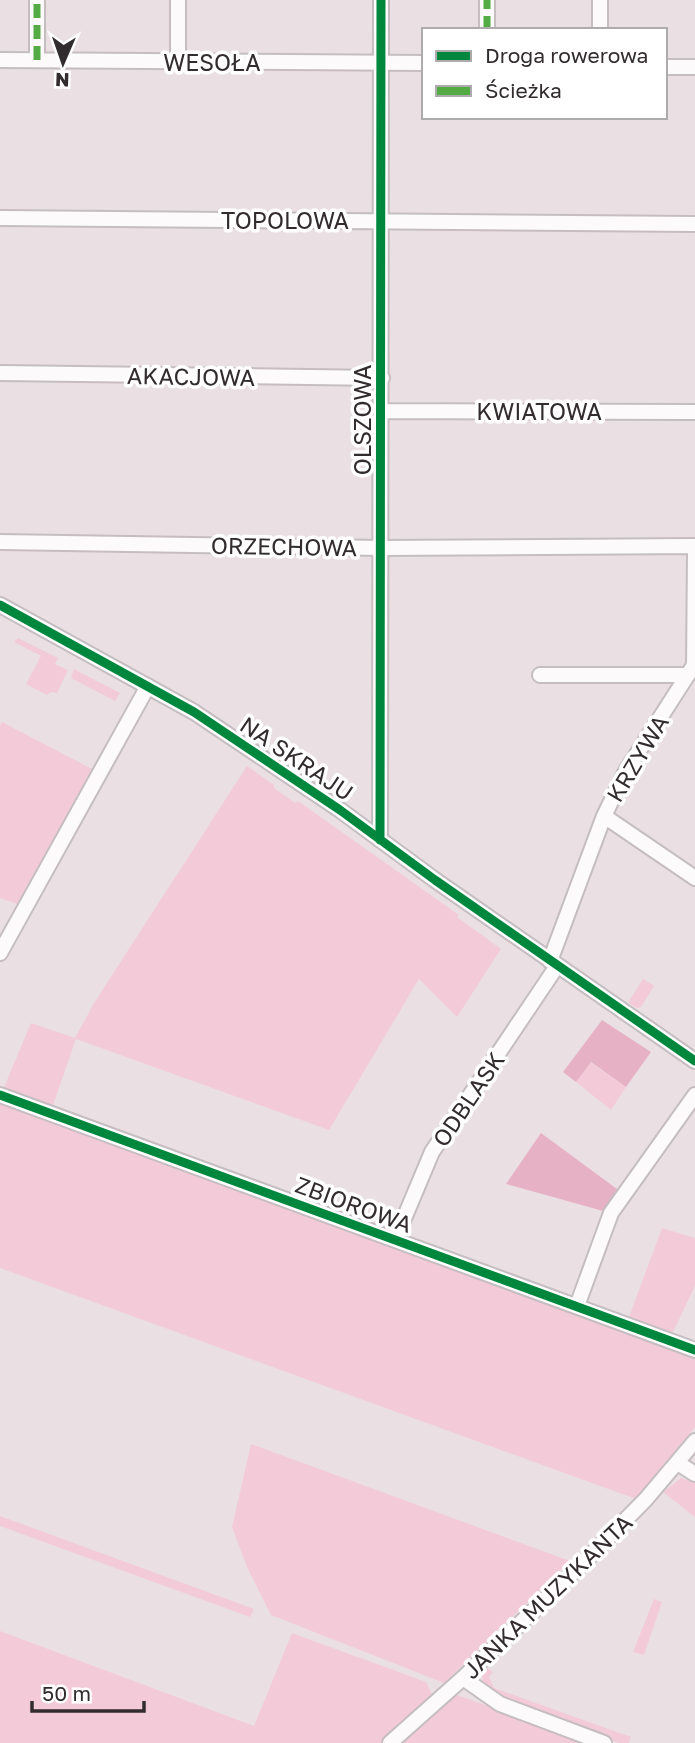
<svg xmlns="http://www.w3.org/2000/svg" width="695" height="1743" font-family="'Golos Text',sans-serif">
<style>
.green{fill:#f3cad8}
.forest{fill:#e7b1c5}
.lines{fill:none;stroke-linecap:round;stroke-linejoin:round}
.minor-casing{stroke:#c5bdc0;stroke-width:18}
.minor{stroke:#fcfafb;stroke-width:14}
.quiet{stroke:#54ab44;stroke-width:7;stroke-dasharray:14 7;stroke-linecap:butt}
.cycleway-casing{stroke:#fff;stroke-width:13}
.cycleway{stroke:#00873e;stroke-width:9}
.labels{text-anchor:middle;dominant-baseline:central;stroke-width:7;stroke-linejoin:round;paint-order:stroke}
.street-label{font-size:23px;fill:#322c2e;stroke:#fff}
</style>
<rect width="100%" height="100%" fill="#eae0e3"/>
<path class="green" d="M18,638l40,20 -3,6 13,6 -11,23 -6,-1 -4,3 -21,-11 15,-28 -27,-14z
M74,669l46,24 -5,8 -44,-23z
M2,722l90,47 -75,135 -17,-6v-172z
M247,766l27,19v3l21,15 3,-2 161,114 -2,2 44,32 -44,68 -38,-38 -90,151 -253,-91 -24,69 -24,-12 -4,1 -21,-7 28,-67 44,15 19,-35z
M643,979l11,7 -13,21 -4,1 -8,-5v-2z
M590,1062l36,25 -15,23 -35,-28z
M0,1102l695,254v71l-59,72 -636,-231z
M662,1228l33,10v48l-23,48 -43,-17z
M251,1444l319,117 -126,122 -173,-68 -24,-48 -15,-40z
M681,1478l14,5v34l-32,-25z
M0,1516l254,93 -4,8 -250,-91z
M654,1599l8,3 -18,53 -11,-3z
M0,1631l254,95 38,-93 134,49 6,12 -49,49h-383z
M485,1667l8,5 -4,5 5,11 137,49 -2,6h-11l-126,-47c-10,-8 -12,-17 -7,-29z
M457,1695l135,48h-190z"/>
<path class="forest" d="M602,1020l49,32 -25,35 -35,-25 -15,20 -13,-10z
M541,1133l76,56 -14,22 -97,-27z"/>
<g class="lines">
<g class="minor-casing">
<path id="minor" d="M487,30v-30
M600,30v-30
M0,60l424,3
M37,60v-60
M178,62v-62
M665,67h30
M0,218l695,6
M0,373l382,5
M382,411l313,1
M0,542l381,6 314,-2
M0,605l194,107 146,98 95,70 260,181
M540,675h148
M604,816l91,62
M380,840l1,-840
M0,953l148,-267
M550,961l54,-145 22,-45 68,-106 1,-112
M0,1095l695,255
M395,1240l37,-88 125,-186
M577,1306l34,-93 84,-118
M678,1463l17,11
M463,1678l37,26 104,39
M390,1743l73,-65 116,-111 67,-68 49,-58"/>
</g>
<use href="#minor" class="minor"/>
<path class="quiet" d="M487,30v-30
M37,60v-60"/>
<g class="cycleway-casing">
<path id="cycleway" d="M0,605l194,107 146,98 95,70 260,181
M380,840l1,-840
M0,1095l695,255"/>
</g>
<use href="#cycleway" class="cycleway"/>
</g>
<g class="labels">
<g class="street-label">
<text x="212" y="62">WESOŁA</text>
<text x="285" y="220">TOPOLOWA</text>
<text transform="translate(191 376) rotate(1)">AKACJOWA</text>
<text x="539" y="411">KWIATOWA</text>
<text transform="translate(362 420) rotate(-90)">OLSZOWA</text>
<text transform="translate(284 546) rotate(1)">ORZECHOWA</text>
<text transform="translate(297 758) rotate(34)">NA SKRAJU</text>
<text transform="translate(637 758) rotate(-59)">KRZYWA</text>
<text transform="translate(468 1099) rotate(-56)">ODBLASK</text>
<text transform="translate(354 1204) rotate(20)">ZBIOROWA</text>
<text transform="translate(547 1596) rotate(-44)">JANKA MUZYKANTA</text>
</g>
</g>
<rect x="422" y="28" width="245" height="91" fill="#ffffff" stroke="#adabab" stroke-width="2"/>
<rect x="436" y="51" width="35" height="10" fill="#00873e" stroke="#adabab" stroke-width="2"/>
<text x="485" y="63" font-size="21" fill="#322c2e">Droga rowerowa</text>
<rect x="436" y="86" width="35" height="10" fill="#54ab44" stroke="#adabab" stroke-width="2"/>
<text x="485" y="98" font-size="21" fill="#322c2e">Ścieżka</text>
<g transform="translate(63 63) rotate(182)" stroke="#ffffff" stroke-width="5" paint-order="stroke">
<path d="M0-5L12 26L0 18L-12 26Z" fill="#322c2e"/>
<text y="-10" font-size="19" font-weight="bold" text-anchor="middle" fill="#322c2e">N</text>
</g>
<path d="M32 1701v10h112v-10" fill="none" stroke="#322c2e" stroke-width="3.5"/>
<text x="42" y="1701" font-size="21" fill="#322c2e" stroke="#ffffff" stroke-width="5" paint-order="stroke">50 m</text>
</svg>
